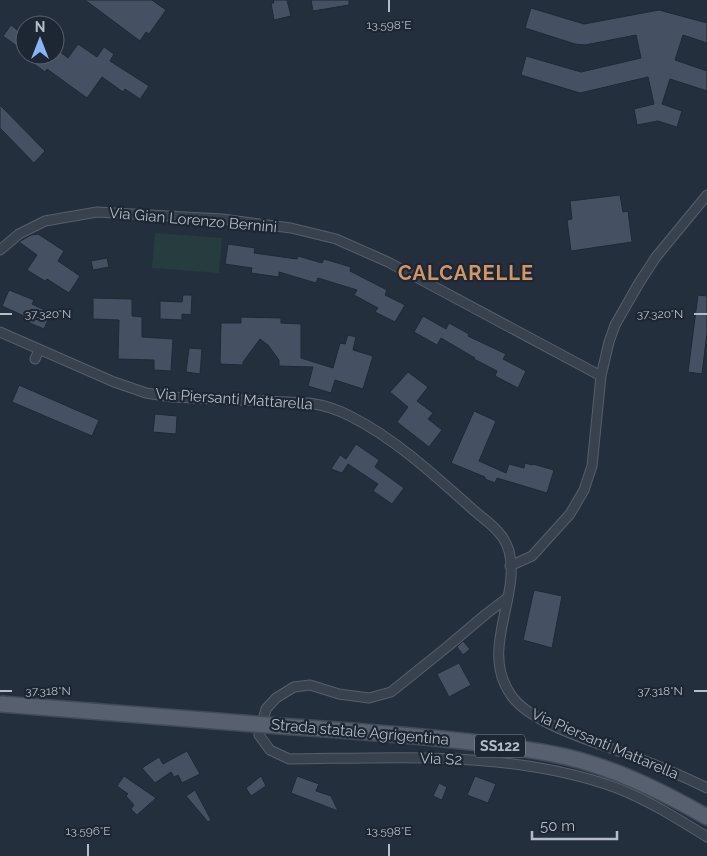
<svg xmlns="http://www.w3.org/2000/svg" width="707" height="856" font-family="Raleway,sans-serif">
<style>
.green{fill:#263c3f}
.building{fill:#455162;stroke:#1f2835}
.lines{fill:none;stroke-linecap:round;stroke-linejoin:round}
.minor-casing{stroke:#565f6c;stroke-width:11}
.primary-casing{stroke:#414a57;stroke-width:18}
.minor{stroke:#38414e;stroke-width:9}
.primary{stroke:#56606e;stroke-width:15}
.primary-bridge-casing{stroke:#414a57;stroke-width:18;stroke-linecap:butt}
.primary-bridge{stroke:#56606e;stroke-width:15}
.ticks{fill:none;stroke:#b4bcc9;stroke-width:2}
.labels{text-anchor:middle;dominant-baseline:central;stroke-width:4.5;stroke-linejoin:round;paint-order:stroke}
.shield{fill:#1d2633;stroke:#878f9c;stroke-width:1}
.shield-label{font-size:14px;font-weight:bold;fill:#b4bcc9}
.street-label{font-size:15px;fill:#b4bcc9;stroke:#1d2633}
.district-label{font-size:20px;font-weight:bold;letter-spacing:1px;fill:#d59563;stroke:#1d2633}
.ticks-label{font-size:12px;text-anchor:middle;fill:#b4bcc9;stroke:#1d2633;stroke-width:4.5;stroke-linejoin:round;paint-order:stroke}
</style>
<rect width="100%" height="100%" fill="#242f3e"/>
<path class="green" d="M155,233l67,5 -3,35 -67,-5z"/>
<path class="building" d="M85,0h67l14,10 -17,24 -3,-2 -6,9z
M273,0h14l4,16 -17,4 -3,-17h3z
M311,0h38v5l-36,6z
M531,8l53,16 75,-14 48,13v20l-24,-8 -8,25 32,11v20l-37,-12 -8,25 20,7 -5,16 -19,-6 -21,4 -3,-16 20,-5 -6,-27 -68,16 -59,-18 5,-19 55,16 60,-14 -5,-23 -51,10 -10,-1 -50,-16z
M11,25l14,11v16l-22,-16z
M78,44l19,13 7,-10 10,7 -4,7 39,25 -9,13 -15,-10 -2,3 -21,-15 -15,21 -40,-29 -2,3 -23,-17h34l3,-4 9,7z
M0,105l45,46 -11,12 -34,-35z
M620,195l3,17 5,-1 4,31 -61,9 -4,-31 5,-1 -2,-18z
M38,234l26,17 -6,10 22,15 -11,17 -22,-14 -2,2 -18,-11 10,-15 -18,-13 12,-7z
M228,244l27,4 -1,5 43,6 1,-3 24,7 2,-4 27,8 -1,4 37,19 -2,5 20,10 -10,17 -20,-10 3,-4 -24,-13 3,-5 -39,-12 -2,5 -37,-11v5l-28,-4 1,-5 -27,-4z
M107,258l2,9 -16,3 -2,-9z
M9,290l25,10 -2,4 19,9 -7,16 -19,-8 1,-4 -24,-11z
M183,295h9l-1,20 -9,-1v6l-22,-1v-18l22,1z
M698,295l9,1v37l-5,41 -14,-2z
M93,298l39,1v17l10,1v20l31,2 -2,32 -17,-1v-10l-36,-1 1,-39 -26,-1z
M423,316l23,13 3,-6 20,11 -1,2 38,18 -3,5 23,12 -8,17 -23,-12 2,-5 -23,-12 1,-1 -34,-20 -4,7 -23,-13z
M241,317l40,1v5l20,1v34l32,10 7,-25 5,1 3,-9 8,2 -3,13 20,6 -10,33 -28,-9 -4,13 -23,-7 5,-19 -34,-1v-6l-11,-15 -8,-6 -17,23v3l-23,-1 1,-41h20z
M189,348l13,1 -2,25 -14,-2z
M408,372l20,15 -11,14 16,12 -5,6 14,11 -13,17 -32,-25 11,-15 -18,-15z
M19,385l80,35 -7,16 -80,-34z
M474,411l22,10 -17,40 27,12 3,-9 15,4 1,-5 7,2 1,-1 21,6 -7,23 -50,-15 -2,5 -10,-4v-2l-34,-14z
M155,414l22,2 -1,18 -23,-2z
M356,444l23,16 -4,7 29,21 -12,16 -19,-13 5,-7 -30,-20 -6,9 -11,-4 9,-14 6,4z
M534,590l28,6 -10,52 -29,-8z
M463,641l7,8 -7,6 -6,-8z
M459,663l12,22 -22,12 -12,-23z
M187,751l13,23 -18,9 -4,-8 -4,2 -3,-5 -16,11 -13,-15 17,-11 4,7z
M124,776l32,22 -19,17 -6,-6 3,-4 -8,-9 2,-2 -11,-8z
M261,776l5,10 -15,10 -5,-8z
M297,776l22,8 -3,7 15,5 7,15 -47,-18z
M475,776l21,8 -8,19 -21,-8z
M439,783l8,4 -5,13 -9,-4z
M195,790l16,30 -3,2 -22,-26z"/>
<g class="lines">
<g class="minor-casing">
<path id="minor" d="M0,250l19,-16 26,-13 52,-9 125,7 69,9 45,11 52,23 213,114
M0,332l114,50 32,11 26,4 137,6c15,2 30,7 43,14 43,22 81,57 117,89 10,10 23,17 31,28 4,4 7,11 9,17 12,47 -30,98 2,144 20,30 89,48 123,62 25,9 49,19 73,31
M35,359l4,-9
M510,566l22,-10 38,-42 14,-24 8,-24 9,-90 8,-34 6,-17 24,-42 17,-26 51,-62
M507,598l-21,16 -39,33 -56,45 -22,6 -30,-4 -29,-9 -16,2 -18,11 -10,11 -7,26 11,15 19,9c109,-1 223,-9 328,29 31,12 61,31 90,49"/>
</g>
<g class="primary-casing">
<path id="primary" d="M280,726c61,4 121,8 182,15 35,4 71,8 105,16 50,12 96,35 140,60"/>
</g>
<use href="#minor" class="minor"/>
<use href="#primary" class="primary"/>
<g class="primary-bridge-casing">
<path id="primary-bridge" d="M0,704l280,22"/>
</g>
<use href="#primary-bridge" class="primary-bridge"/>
</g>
<path class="ticks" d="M389,0v12M0,314h12M694,314h13M0,691h12M694,691h13M88,844v12M389,844v12"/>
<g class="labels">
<rect class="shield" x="475" y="734.5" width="50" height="23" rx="4"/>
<g class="shield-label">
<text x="500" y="746">SS122</text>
</g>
<g class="street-label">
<text transform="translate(193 220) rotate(5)">Via Gian Lorenzo Bernini</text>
<text transform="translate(234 399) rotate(4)">Via Piersanti Mattarella</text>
<text transform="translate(360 732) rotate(5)">Strada statale Agrigentina</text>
<text transform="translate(605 744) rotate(23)">Via Piersanti Mattarella</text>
<text transform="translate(441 759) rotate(2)">Via S2</text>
</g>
<g class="district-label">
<text x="466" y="273">CALCARELLE</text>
</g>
</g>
<g class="ticks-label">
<text x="389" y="29">13.598°E</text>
<text x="48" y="318">37.320°N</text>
<text x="660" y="318">37.320°N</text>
<text x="48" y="695">37.318°N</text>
<text x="660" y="695">37.318°N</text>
<text x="88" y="835">13.596°E</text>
<text x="389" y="835">13.598°E</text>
</g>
<g transform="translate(40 40)"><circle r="24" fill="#1d2633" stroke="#59626f"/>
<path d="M0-4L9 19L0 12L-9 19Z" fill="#8ab4f8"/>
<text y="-8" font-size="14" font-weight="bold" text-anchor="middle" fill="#b4bcc9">N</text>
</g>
<path d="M532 831v8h85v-8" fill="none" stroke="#b4bcc9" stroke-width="2.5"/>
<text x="540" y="831" font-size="15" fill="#b4bcc9" stroke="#1d2633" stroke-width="4" paint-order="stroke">50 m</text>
</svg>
